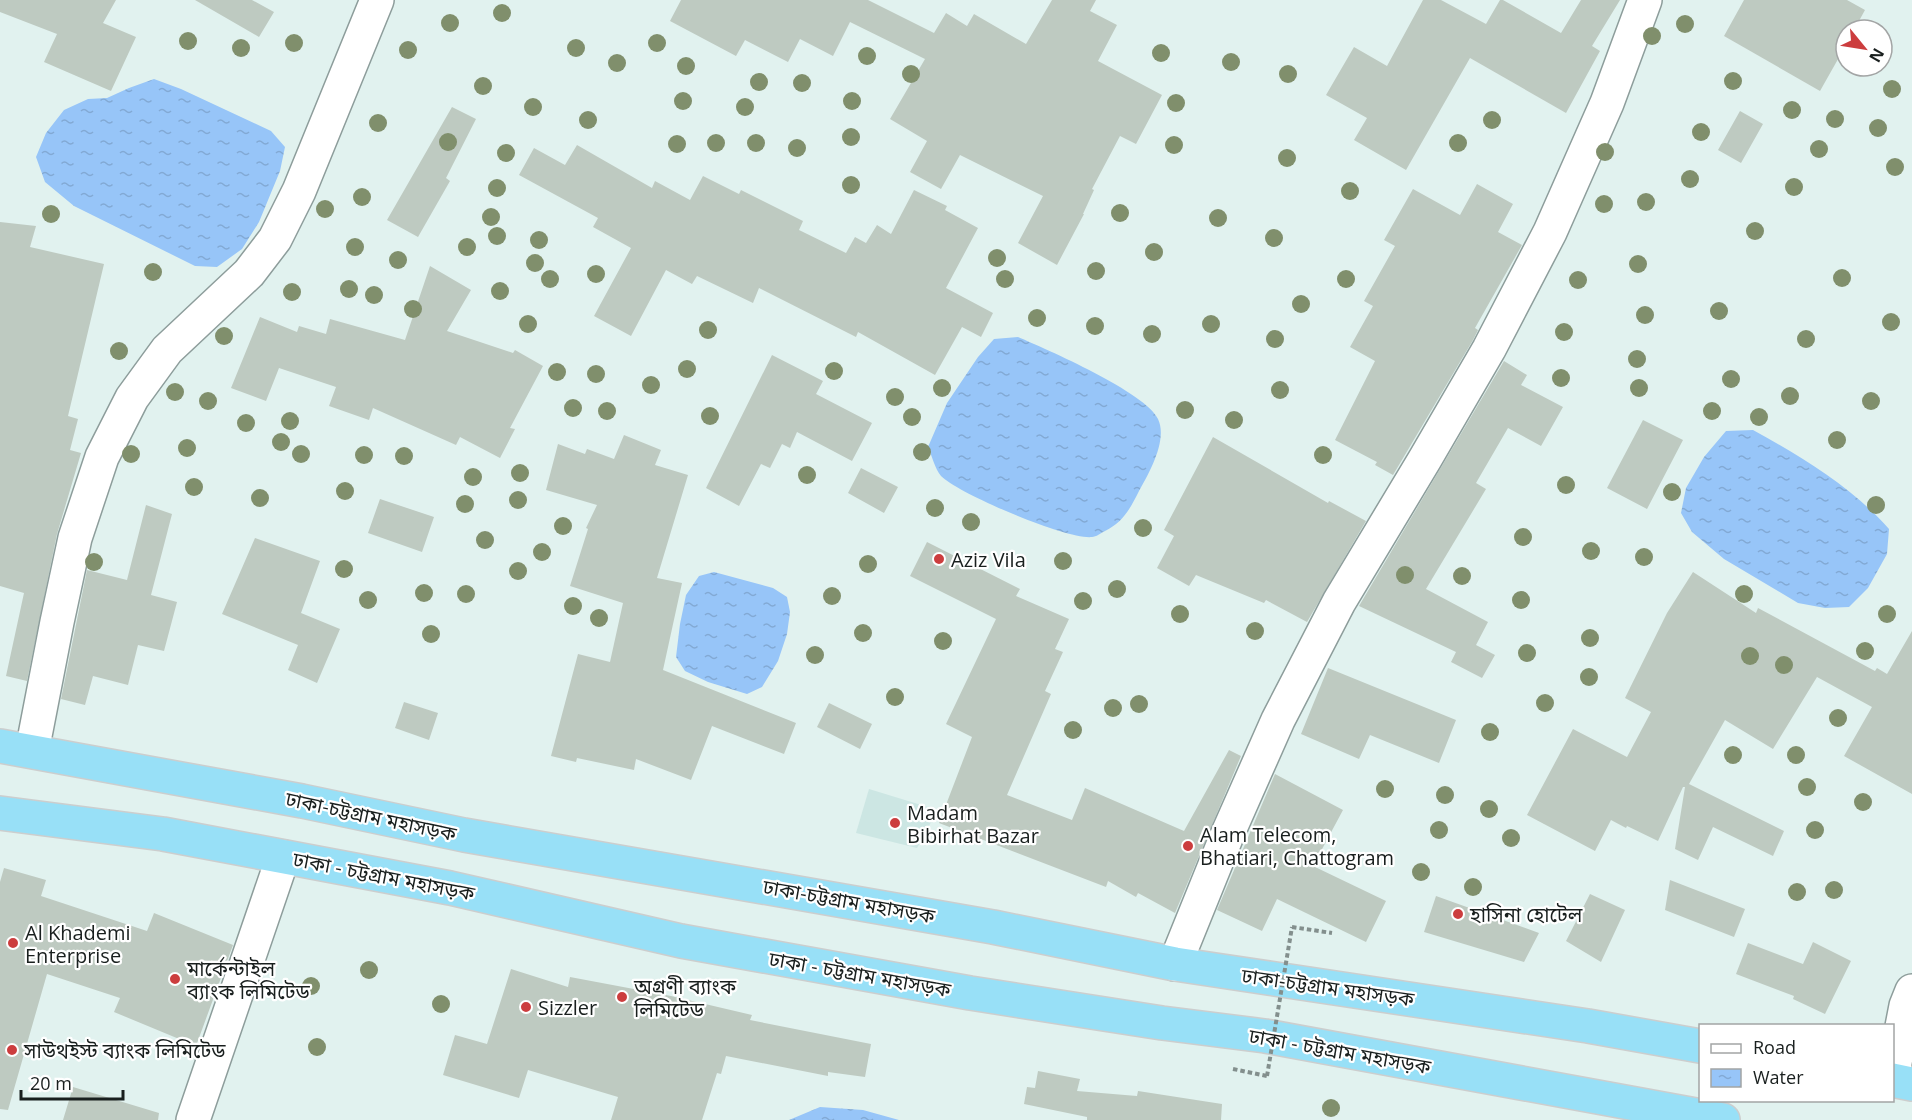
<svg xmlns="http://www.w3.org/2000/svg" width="1912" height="1120" font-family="'Open Sans','Noto Sans Bengali',sans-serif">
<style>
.built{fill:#cce6e3}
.water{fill:url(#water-ripples)}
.building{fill:#becac1}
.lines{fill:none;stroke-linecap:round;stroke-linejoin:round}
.street-casing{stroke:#8d9d9b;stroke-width:36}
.highway-casing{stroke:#cccece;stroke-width:36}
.path{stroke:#838f8d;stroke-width:4;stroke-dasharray:4.5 3;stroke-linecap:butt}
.street{stroke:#fff;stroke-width:33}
.highway{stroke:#98e0f7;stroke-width:33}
.path-bridge{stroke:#838f8d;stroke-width:4;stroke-dasharray:4.5 3;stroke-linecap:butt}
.tree{fill:#808f6c}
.poi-dot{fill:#cc3d3e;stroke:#fff;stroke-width:2}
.labels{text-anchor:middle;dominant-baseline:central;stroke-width:4.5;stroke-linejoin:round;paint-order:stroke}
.poi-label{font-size:20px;fill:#191f1e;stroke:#fff;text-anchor:start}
.street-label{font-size:20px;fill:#191f1e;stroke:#fff}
</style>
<defs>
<pattern id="water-ripples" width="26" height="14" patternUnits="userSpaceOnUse" patternTransform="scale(1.5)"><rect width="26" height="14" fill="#97c5f8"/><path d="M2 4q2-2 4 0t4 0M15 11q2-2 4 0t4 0" fill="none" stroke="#82a9d4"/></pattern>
</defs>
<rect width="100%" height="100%" fill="#e1f2ef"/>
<path class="built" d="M869,789l62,19 5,5 -19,35 -61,-15z"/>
<path class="water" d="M154,79l27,10 90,42 14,16 -5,24 -21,51 -17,27 -25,18 -22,-1 -121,-60 -29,-24 -9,-25 10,-24 18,-23 24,-11 19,-1 22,-10z
M1018,337c28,12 129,56 140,82 10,21 -9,54 -19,72 -9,18 -16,31 -34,40 -4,2 -9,6 -13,6 -25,3 -133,-43 -151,-61 -6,-7 -9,-20 -13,-29l19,-44 31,-46 16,-18z
M1753,430c49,27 99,57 136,99l-2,25 -19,34 -19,19 -24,1 -27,-5 -74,-44 -32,-27 -11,-19 5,-25 18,-31 22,-26z
M714,572l59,16 14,9 3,15 -3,22 -9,27 -16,26 -15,7 -39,-12 -23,-11 -9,-14 4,-33 6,-29 13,-19z
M820,1107l43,3 36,10h-110z"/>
<path class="building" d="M0,0h116l-13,23 33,14 -25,54 -67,-29 13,-28 -57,-22z
M195,0h57l22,12 -15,25z
M681,0h187l66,33 12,-20 21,13 7,-12 52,30 26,-44h44l-6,11 27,14 -19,36 64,34 -26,49 -16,-8 -28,53 2,1 -11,24h1l-27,51 -39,-22 25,-47 -83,-41 -19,34 -31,-17 17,-31 -37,-22 35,-60 -75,-37 -17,34 -33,-17 -12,23 -43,-22 -9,16 -66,-35z
M1423,0h18l45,24 14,-24h3l58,33 20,-33h39l-28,46 8,5 -34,62 -96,-55 -64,112 -52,-30 13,-22 -41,-23 28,-48 33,19z
M1744,0h103l18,10 -11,20h-8v15l-26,46 -96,-55z
M452,107l24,12 -30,59 4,3 -32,56 -31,-17z
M1740,111l23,13 -22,39 -23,-13z
M577,145l75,43 3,-7 35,19 13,-24 36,18 2,-4 62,31 -4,9 47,23 9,-16 11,6 11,-18 14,9 23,-44 33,16 -2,4 33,18 -32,60 47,25 -12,24 -19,-10 -27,48 -77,-43 -2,5 -97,-49 -6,15 -56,-27 -5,8 -26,-14 -35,66 -37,-20 37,-68 -38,-21 5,-9 -79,-43 15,-27 31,17z
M1477,184l36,20 -15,28 24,13 -47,83 3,2 -5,10 -80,135 -18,-10 2,-3 -42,-22 40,-79 -25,-14 23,-41 -9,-5 31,-55 -11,-6 29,-51 47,26z
M0,222l36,4 -6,21 74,17 -36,152 10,3 -8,31 11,3 -24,81 -30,147 -21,-5 18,-83 -24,-7z
M430,266l41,24 -24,41 66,22 2,-3 28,16 -33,62 5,1 -15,29 -40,-21 -4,8 -83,-37 -4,12 -40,-14 7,-19 -57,-19 -13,33 -35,-13 29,-71 37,15 2,-6 27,8 4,-15 75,21z
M772,355l51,26 -7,13 56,29 -20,38 -55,-29 -7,16 -8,-4 -12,24 -9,-4 -22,42 -33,-18z
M1504,361l23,14 -6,10 42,22 -22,39 -33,-18 -32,55 10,6 -60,100 62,33 -12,23 19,10 -13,23 -31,-16 5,-10 -97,-46z
M1643,420l40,20 -36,69 -40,-21z
M624,435l37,15 -6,15 33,10 -31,103 25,5 -19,87 133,53 -12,31 -72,-28 -21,54 -55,-21 -2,11 -57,-12 -1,4 -25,-6 27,-102 32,8 13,-59 -53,-17 18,-57 -2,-1 11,-23 -51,-15 12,-46 27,10 2,-5 27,10z
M1213,437l115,66 1,-2 37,20 -59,101 -41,-22 -2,3 -68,-28 -7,11 -32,-18 17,-32 -10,-6z
M861,468l37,19 -14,26 -36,-20z
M380,499l54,18 -12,35 -54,-19z
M146,505l26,9 -21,81 26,7 -13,49 -26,-6 -10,40 -35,-9 -8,29 -24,-6 26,-129 40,10z
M255,538l65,23 -19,52 39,16 -23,54 -29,-13 10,-25 -76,-31z
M927,542l93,47 -4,7 53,23 -14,30 8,3 -18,39 6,3 -44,101 65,25 13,-32 99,43 45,-81 12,6 -66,157 -37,-20 -2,4 -28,-16 -2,6 -167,-64 33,-86 -26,-13 50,-105 -86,-43z
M1693,572l63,41 2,-5 117,63 2,-3 10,6 25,-43v163l-68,-38 28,-49 -55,-30 -44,72 -48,-29 -36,64 95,47 -11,25 -60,-29 -15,33 -23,-11 10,-62h-2l-25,54 -31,-15 -1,2 -15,-8 -16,31 -68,-36 46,-86 54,28 24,-45 -26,-14 42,-85z
M1328,668l128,52 -17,43 -69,-28 -11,24 -58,-25z
M404,702l34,11 -9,27 -34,-12z
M829,703l43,21 -12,25 -43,-22z
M1275,774l68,36 -30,56 73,35 -20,41 -89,-43 -15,32 -45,-21z
M4,868l42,12 -5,16 106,35 7,-18 79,32 -37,101 -82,-34 6,-14 -73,-24 -39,136 -8,-1v-227z
M1670,880l75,29 -11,28 -69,-27z
M1590,894l35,16 -24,52 -35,-21z
M1436,896l103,37 -15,29 -100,-30z
M1813,942l38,19 -26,53 -32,-15 1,-3 -58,-22 12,-31 55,21z
M511,969l57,18 2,-10 101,19 81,19 -2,5 121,24 -6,33 -37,-5v4l-102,-20 -5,18 -4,-1 -15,47h-91l7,-23 -90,-27 -9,28 -76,-23 12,-40 32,9z
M1038,1071l42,8 -3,12 60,5 1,-5 84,13 -1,16h-134v-3l-63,-13 3,-17 8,1z
M73,1087l86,26 -1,7h-95z"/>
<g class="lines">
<g class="street-casing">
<path id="street" d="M32,751l25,-129 18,-84 27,-81 30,-59 35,-48 82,-77 26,-34 24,-48 78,-191
M1175,964l53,-131 50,-113 61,-118 86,-143 64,-110 61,-117 57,-129 38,-103
M1892,1078l14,-72 6,-15
M193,1120l90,-263"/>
</g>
<g class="highway-casing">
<path id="highway" d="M0,746l302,55 162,34 529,92 182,37 413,62 112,20
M0,813l163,21 287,54 231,53 289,52 192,30 103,13 458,84
M1892,1080l20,4"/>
</g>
<path class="path" d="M1292,927l40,6
M1233,1069l34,7"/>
<use href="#street" class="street"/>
<use href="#highway" class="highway"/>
<path class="path-bridge" d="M1267,1076l25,-149"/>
</g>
<g class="tree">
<circle cx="502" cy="13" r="9"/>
<circle cx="450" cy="23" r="9"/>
<circle cx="1685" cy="24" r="9"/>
<circle cx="1652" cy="36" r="9"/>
<circle cx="188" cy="41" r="9"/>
<circle cx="294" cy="43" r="9"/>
<circle cx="657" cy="43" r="9"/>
<circle cx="241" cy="48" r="9"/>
<circle cx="576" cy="48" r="9"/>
<circle cx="408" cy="50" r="9"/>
<circle cx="1161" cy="53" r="9"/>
<circle cx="867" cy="56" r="9"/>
<circle cx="1231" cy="62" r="9"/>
<circle cx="617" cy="63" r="9"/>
<circle cx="686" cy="66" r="9"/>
<circle cx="911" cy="74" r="9"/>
<circle cx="1288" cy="74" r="9"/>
<circle cx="1733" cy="81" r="9"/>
<circle cx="759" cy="82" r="9"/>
<circle cx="802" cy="83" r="9"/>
<circle cx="483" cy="86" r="9"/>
<circle cx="1892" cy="89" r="9"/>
<circle cx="683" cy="101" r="9"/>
<circle cx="852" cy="101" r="9"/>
<circle cx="1176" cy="103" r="9"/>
<circle cx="533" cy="107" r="9"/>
<circle cx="745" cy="107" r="9"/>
<circle cx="1792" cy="110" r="9"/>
<circle cx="1835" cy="119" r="9"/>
<circle cx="588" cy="120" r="9"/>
<circle cx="1492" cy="120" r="9"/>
<circle cx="378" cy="123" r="9"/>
<circle cx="1878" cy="128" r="9"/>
<circle cx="1701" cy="132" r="9"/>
<circle cx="851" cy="137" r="9"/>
<circle cx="448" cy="142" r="9"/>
<circle cx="716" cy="143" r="9"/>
<circle cx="756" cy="143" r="9"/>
<circle cx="1458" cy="143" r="9"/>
<circle cx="677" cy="144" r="9"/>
<circle cx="1174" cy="145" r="9"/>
<circle cx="797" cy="148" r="9"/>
<circle cx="1819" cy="149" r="9"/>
<circle cx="1605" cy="152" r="9"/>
<circle cx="506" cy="153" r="9"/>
<circle cx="1287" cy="158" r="9"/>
<circle cx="1895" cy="167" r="9"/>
<circle cx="1690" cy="179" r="9"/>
<circle cx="851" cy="185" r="9"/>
<circle cx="1794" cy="187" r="9"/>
<circle cx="497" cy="188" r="9"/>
<circle cx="1350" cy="191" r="9"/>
<circle cx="362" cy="197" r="9"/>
<circle cx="1646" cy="202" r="9"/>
<circle cx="1604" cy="204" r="9"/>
<circle cx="325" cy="209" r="9"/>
<circle cx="1120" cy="213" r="9"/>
<circle cx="51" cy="214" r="9"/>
<circle cx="491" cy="217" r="9"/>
<circle cx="1218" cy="218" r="9"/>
<circle cx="1755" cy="231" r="9"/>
<circle cx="497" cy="236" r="9"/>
<circle cx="1274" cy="238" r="9"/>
<circle cx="539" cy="240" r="9"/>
<circle cx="355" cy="247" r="9"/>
<circle cx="467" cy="247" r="9"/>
<circle cx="1154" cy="252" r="9"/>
<circle cx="997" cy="258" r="9"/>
<circle cx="398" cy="260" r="9"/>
<circle cx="535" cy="263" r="9"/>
<circle cx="1638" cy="264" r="9"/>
<circle cx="1096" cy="271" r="9"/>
<circle cx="153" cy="272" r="9"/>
<circle cx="596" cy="274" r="9"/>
<circle cx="1842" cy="278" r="9"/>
<circle cx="550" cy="279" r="9"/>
<circle cx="1005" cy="279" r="9"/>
<circle cx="1346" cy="279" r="9"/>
<circle cx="1578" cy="280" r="9"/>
<circle cx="349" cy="289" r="9"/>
<circle cx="500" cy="291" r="9"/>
<circle cx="292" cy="292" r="9"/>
<circle cx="374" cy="295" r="9"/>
<circle cx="1301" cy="304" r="9"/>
<circle cx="413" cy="309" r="9"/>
<circle cx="1719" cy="311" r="9"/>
<circle cx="1645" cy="315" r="9"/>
<circle cx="1037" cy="318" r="9"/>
<circle cx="1891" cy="322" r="9"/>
<circle cx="528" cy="324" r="9"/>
<circle cx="1211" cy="324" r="9"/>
<circle cx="1095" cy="326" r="9"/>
<circle cx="708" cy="330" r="9"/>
<circle cx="1564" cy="332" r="9"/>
<circle cx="1152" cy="334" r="9"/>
<circle cx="224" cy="336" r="9"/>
<circle cx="1275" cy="339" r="9"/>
<circle cx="1806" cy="339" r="9"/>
<circle cx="119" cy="351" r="9"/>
<circle cx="1637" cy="359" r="9"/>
<circle cx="687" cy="369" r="9"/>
<circle cx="834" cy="371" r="9"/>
<circle cx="557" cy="372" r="9"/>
<circle cx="596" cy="374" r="9"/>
<circle cx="1561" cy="378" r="9"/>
<circle cx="1731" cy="379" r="9"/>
<circle cx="651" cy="385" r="9"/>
<circle cx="942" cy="388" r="9"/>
<circle cx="1639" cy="388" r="9"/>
<circle cx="1280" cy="390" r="9"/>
<circle cx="175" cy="392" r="9"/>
<circle cx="1790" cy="396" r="9"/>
<circle cx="895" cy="397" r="9"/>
<circle cx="208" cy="401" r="9"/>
<circle cx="1871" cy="401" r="9"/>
<circle cx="573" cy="408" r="9"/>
<circle cx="1185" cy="410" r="9"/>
<circle cx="607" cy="411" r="9"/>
<circle cx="1712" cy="411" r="9"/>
<circle cx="710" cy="416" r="9"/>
<circle cx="912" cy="417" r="9"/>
<circle cx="1759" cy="417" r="9"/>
<circle cx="1234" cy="420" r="9"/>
<circle cx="290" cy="421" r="9"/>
<circle cx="246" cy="423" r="9"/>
<circle cx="1837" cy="440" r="9"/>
<circle cx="281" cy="442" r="9"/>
<circle cx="187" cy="448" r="9"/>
<circle cx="922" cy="452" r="9"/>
<circle cx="131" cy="454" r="9"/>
<circle cx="301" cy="454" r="9"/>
<circle cx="364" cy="455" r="9"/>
<circle cx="1323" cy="455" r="9"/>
<circle cx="404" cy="456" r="9"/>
<circle cx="520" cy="473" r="9"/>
<circle cx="807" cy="475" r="9"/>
<circle cx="473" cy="477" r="9"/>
<circle cx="1566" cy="485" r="9"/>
<circle cx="194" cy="487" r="9"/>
<circle cx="345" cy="491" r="9"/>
<circle cx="1672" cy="492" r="9"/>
<circle cx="260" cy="498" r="9"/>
<circle cx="518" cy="500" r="9"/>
<circle cx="465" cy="504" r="9"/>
<circle cx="1876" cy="505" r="9"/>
<circle cx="935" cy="508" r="9"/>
<circle cx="971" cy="522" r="9"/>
<circle cx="563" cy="526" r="9"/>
<circle cx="1143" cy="528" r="9"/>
<circle cx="1523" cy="537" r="9"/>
<circle cx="485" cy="540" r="9"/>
<circle cx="1591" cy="551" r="9"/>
<circle cx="542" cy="552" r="9"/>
<circle cx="1644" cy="557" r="9"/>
<circle cx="1063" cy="561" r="9"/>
<circle cx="94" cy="562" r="9"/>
<circle cx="868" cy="564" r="9"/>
<circle cx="344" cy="569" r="9"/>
<circle cx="518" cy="571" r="9"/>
<circle cx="1405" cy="575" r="9"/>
<circle cx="1462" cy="576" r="9"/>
<circle cx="1117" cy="589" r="9"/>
<circle cx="424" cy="593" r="9"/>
<circle cx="466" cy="594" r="9"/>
<circle cx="1744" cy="594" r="9"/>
<circle cx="832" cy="596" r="9"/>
<circle cx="368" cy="600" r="9"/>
<circle cx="1521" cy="600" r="9"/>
<circle cx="1083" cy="601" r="9"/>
<circle cx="573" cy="606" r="9"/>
<circle cx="1180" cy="614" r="9"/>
<circle cx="1887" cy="614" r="9"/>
<circle cx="599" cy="618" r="9"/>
<circle cx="1255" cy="631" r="9"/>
<circle cx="863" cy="633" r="9"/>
<circle cx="431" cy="634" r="9"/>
<circle cx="1590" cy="638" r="9"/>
<circle cx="943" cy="641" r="9"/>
<circle cx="1865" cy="651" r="9"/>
<circle cx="1527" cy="653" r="9"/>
<circle cx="815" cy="655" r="9"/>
<circle cx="1750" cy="656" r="9"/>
<circle cx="1784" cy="665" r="9"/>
<circle cx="1589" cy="677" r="9"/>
<circle cx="895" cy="697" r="9"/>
<circle cx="1545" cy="703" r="9"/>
<circle cx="1139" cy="704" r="9"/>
<circle cx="1113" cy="708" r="9"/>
<circle cx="1838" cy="718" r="9"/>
<circle cx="1073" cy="730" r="9"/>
<circle cx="1490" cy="732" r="9"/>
<circle cx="1733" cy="755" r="9"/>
<circle cx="1796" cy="755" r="9"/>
<circle cx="1807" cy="787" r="9"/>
<circle cx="1385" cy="789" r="9"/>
<circle cx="1445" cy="795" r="9"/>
<circle cx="1863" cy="802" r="9"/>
<circle cx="1489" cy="809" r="9"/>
<circle cx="1439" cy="830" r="9"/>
<circle cx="1815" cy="830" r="9"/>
<circle cx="1511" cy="838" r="9"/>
<circle cx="1421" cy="872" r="9"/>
<circle cx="1473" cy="887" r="9"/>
<circle cx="1834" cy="890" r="9"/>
<circle cx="1797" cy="892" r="9"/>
<circle cx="369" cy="970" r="9"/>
<circle cx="311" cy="986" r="9"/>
<circle cx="441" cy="1004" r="9"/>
<circle cx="317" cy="1047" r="9"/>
<circle cx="1331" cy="1108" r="9"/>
</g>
<g class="poi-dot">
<circle cx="939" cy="559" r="6"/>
<circle cx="895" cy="823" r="6"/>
<circle cx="1188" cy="846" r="6"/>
<circle cx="1458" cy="914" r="6"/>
<circle cx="13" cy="943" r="6"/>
<circle cx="175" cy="979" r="6"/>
<circle cx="622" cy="997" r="6"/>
<circle cx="526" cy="1007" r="6"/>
<circle cx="12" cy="1050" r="6"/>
</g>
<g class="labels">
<g class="poi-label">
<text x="951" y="559">Aziz Vila</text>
<text x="907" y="812">Madam<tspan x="907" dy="23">Bibirhat Bazar</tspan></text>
<text x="1200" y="834">Alam Telecom,<tspan x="1200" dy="23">Bhatiari, Chattogram</tspan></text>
<text x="1470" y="914">হাসিনা হোটেল</text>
<text x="25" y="932">Al Khademi<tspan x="25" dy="23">Enterprise</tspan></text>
<text x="187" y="968">মার্কেন্টাইল<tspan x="187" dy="23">ব্যাংক লিমিটেড</tspan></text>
<text x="634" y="986">অগ্রণী ব্যাংক<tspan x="634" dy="23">লিমিটেড</tspan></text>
<text x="538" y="1007">Sizzler</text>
<text x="24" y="1050">সাউথইস্ট ব্যাংক লিমিটেড</text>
</g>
<g class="street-label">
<text transform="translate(371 816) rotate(12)">ঢাকা-চট্টগ্রাম মহাসড়ক</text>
<text transform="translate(384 876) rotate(11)">ঢাকা - চট্টগ্রাম মহাসড়ক</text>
<text transform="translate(849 901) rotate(10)">ঢাকা-চট্টগ্রাম মহাসড়ক</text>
<text transform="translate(860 974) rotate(10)">ঢাকা - চট্টগ্রাম মহাসড়ক</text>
<text transform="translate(1328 987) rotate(8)">ঢাকা-চট্টগ্রাম মহাসড়ক</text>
<text transform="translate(1340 1051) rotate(10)">ঢাকা - চট্টগ্রাম মহাসড়ক</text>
</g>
</g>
<rect x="1699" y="1024" width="195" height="78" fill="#ffffff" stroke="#a3a5a5" stroke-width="1.5"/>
<rect x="1711" y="1044" width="30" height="9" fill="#ffffff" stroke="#a3a5a5" stroke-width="1.5"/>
<text x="1753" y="1054" font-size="18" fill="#191f1e">Road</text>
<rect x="1711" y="1069" width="30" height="18" fill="url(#water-ripples)" stroke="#a3a5a5" stroke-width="1.5"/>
<text x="1753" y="1084" font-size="18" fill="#191f1e">Water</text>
<g transform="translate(1864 48) rotate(120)"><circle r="28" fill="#ffffff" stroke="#a3a5a5" stroke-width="1.5"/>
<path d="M0-4.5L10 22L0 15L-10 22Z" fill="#cc3d3e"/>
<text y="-9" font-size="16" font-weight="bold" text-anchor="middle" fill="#191f1e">N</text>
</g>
<path d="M21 1090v9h102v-9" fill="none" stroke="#191f1e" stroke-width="3"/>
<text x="30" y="1090" font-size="18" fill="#191f1e" stroke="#ffffff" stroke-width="4.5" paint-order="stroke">20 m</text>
</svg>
